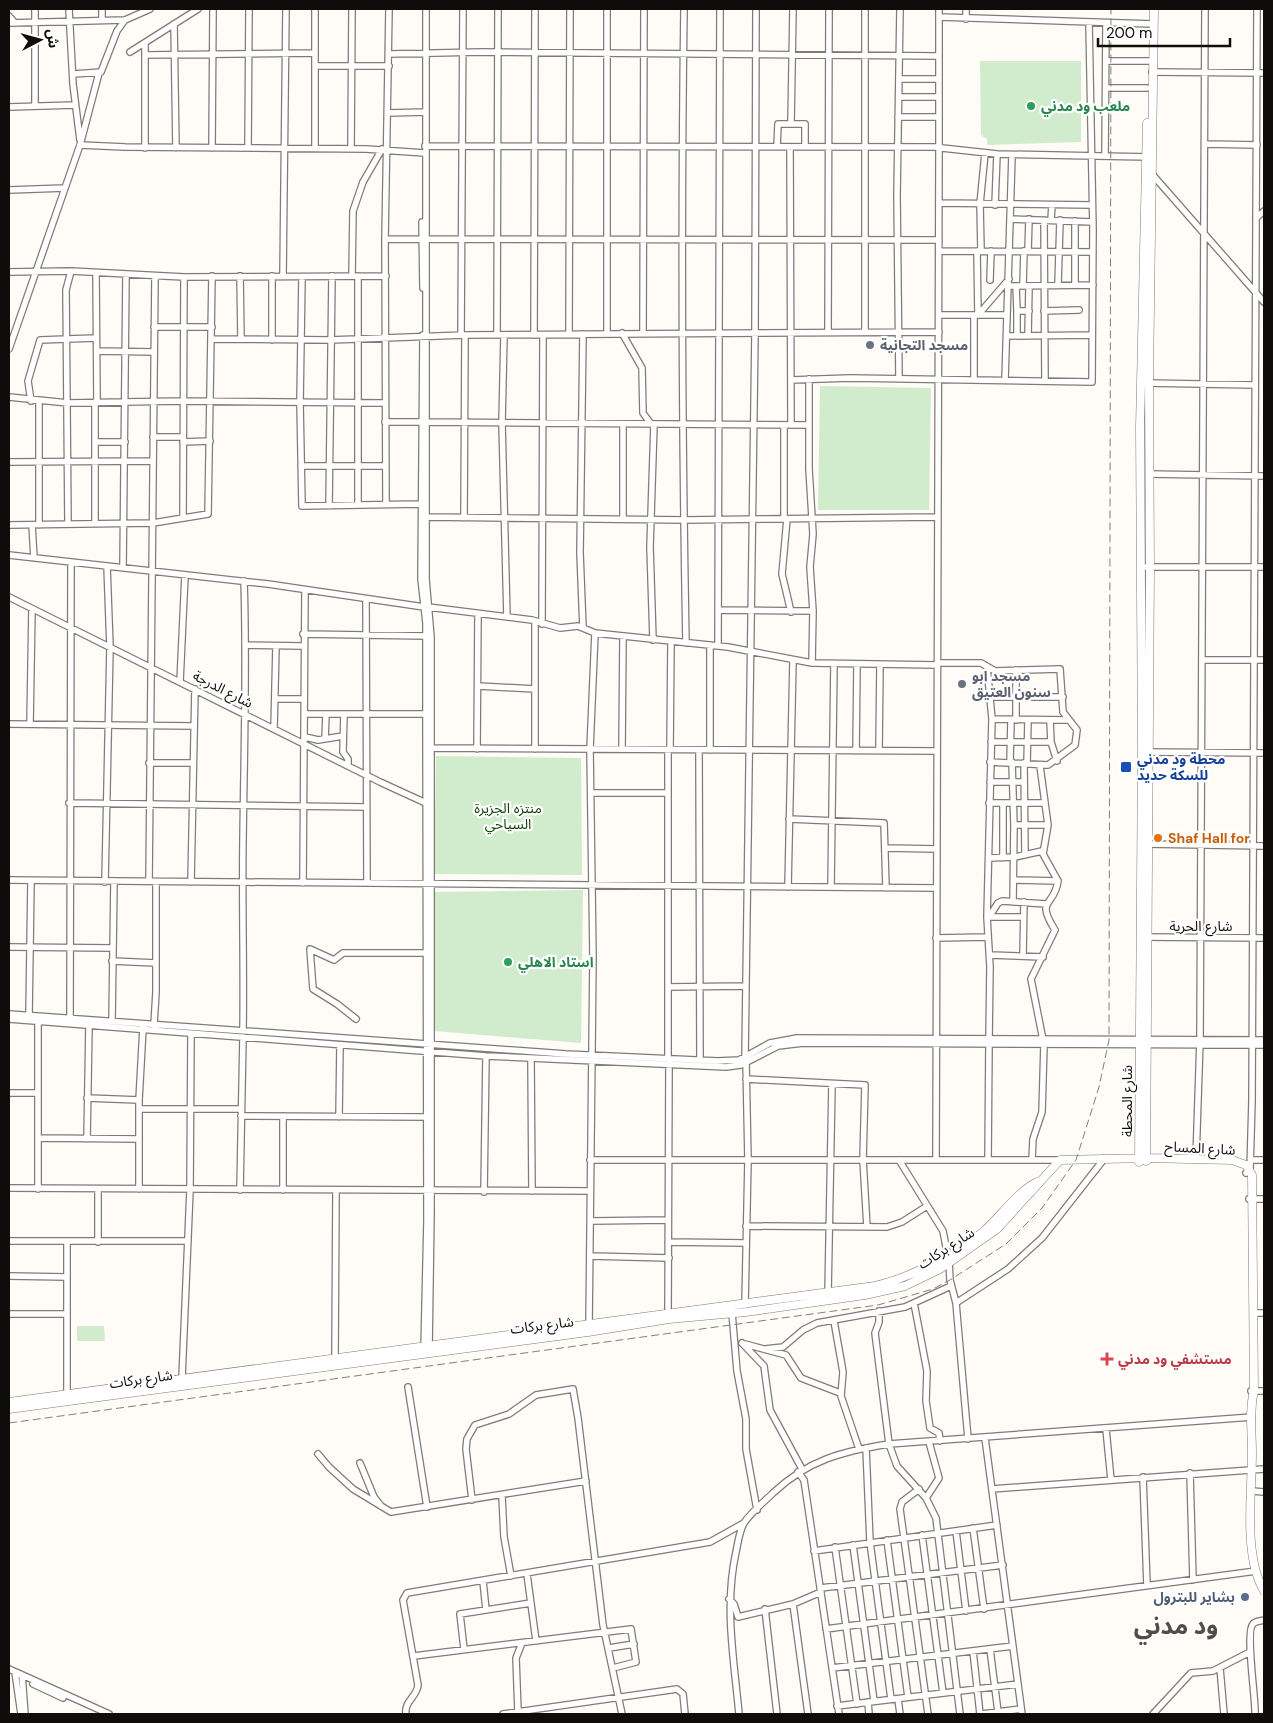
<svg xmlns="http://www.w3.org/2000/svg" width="1273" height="1723" font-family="'DM Sans','Noto Sans Arabic',sans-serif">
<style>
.green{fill:#d1eccc}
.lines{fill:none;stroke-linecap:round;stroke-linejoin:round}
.minor-casing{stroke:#7f7b75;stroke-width:8}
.major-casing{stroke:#7f7b75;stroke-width:9}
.minor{stroke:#fff;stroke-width:5.5}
.major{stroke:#fff;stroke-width:8}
.rail{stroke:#82807c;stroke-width:1;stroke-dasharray:8 4;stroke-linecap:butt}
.leisure-dot{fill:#2e9e5b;stroke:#fff;stroke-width:2}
.worship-dot{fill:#6b7280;stroke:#fff;stroke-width:2}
.transit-dot{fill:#1a4fb4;stroke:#fff;stroke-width:2}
.food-dot{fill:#e8710a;stroke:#fff;stroke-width:2}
.health-dot{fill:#e0444e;stroke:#fff;stroke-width:2}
.service-dot{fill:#5c6f8a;stroke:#fff;stroke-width:2}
.labels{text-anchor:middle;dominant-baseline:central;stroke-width:4.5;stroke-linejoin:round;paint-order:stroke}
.leisure-label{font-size:14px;font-weight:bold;fill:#27864d;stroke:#fff;text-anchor:start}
.worship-label{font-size:14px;font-weight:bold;fill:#5b616d;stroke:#fff;text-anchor:start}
.street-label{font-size:14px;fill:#0e0d0b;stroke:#fff}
.transit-label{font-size:14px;font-weight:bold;fill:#164399;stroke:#fff;text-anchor:start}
.park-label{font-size:14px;fill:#0e3f03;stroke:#fff}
.food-label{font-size:14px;font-weight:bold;fill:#c56008;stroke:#fff;text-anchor:start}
.health-label{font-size:14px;font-weight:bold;fill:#be3a42;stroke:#fff;text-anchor:start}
.service-label{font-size:14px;font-weight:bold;fill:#4e5e75;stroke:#fff;text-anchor:end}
.town-label{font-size:24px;font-weight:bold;fill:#514d48;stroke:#fff}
</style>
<rect width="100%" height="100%" fill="#fffbf6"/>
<path class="green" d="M980,61h101v81l-94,3v-6l-6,-4z
M820,386l111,2 -2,122h-111z
M436,756l145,2 1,117 -148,-1z
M583,890l-2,153 -147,-12 -1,-139z
M77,1326h27l1,15h-28z"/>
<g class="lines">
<g class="minor-casing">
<path id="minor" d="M35,9v96
M69,9l4,75 7,56
M102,9v11
M426,9v570l5,58v576l-2,135
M684,9c-3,211 -2,423 2,634
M966,9v10
M9,16l6,7
M939,17l214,7
M9,23l116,-3 25,-11
M174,24l2,124
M130,52l68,-43
M389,54l93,-2 457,4
M145,55l170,-2
M1107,61h41
M315,66h74
M1152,72l112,1
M74,74l27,-2 16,-41 8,-11
M899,79h40
M1106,88h41
M899,97h40
M9,107l66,-2
M388,113l37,-1
M898,117h41
M791,123l2,-114
M1206,144l51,1
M80,145l45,2 241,2 59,4
M939,145v-136
M425,146l511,1
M777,147l1,-23h27v23
M790,147l1,278
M145,148v-105
M212,148l1,-139
M248,148l1,-139
M315,148v-139
M351,148l1,-139
M942,148l55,6 152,3
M939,150l-3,1010h124
M1105,155l1,-132
M1151,173l113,129
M9,190l56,-2
M939,203l153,2
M995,205l2,-51
M1256,218l8,-7
M1010,219l83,3
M1044,220l1,161
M1051,220l1,-15
M422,222l1,66
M385,239l554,1
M939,251l154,1
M977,251l1,64
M981,251l-1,-47 5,-51
M1028,251l1,-32
M9,272l62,-1 113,6 202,-1
M96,273l1,129
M240,276l1,63
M283,276l3,-267
M352,276l1,-65 10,-29 19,-33
M302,277l-2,125 2,104 119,-2
M990,280l1,-29
M1058,285l2,-65
M1075,285v-64
M1008,286l85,-1
M1016,286l1,25h12
M1023,286l1,-35
M1044,311l35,-1
M939,315h68
M974,315v64
M978,315l31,-36
M154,327h58
M828,332l1,-323
M865,332v-323
M607,333v-324
M622,333l20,35 1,45 8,11
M643,333l1,-324
M569,334l1,-325
M583,334l-3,219 3,75
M1017,334v-23
M423,335l-2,244 5,44v106l1,492 -3,129
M461,335l2,-326
M497,335l1,-326
M504,335l-2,88 5,194
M534,335l1,-326
M1007,336l85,-1
M1028,336l1,-50
M212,339l118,1 135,-5 474,-3
M272,340v-64
M9,349l71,-204 19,-72
M97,351l57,1
M899,378l-2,-183 3,-186
M809,379v90l4,65 -3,33 3,44 -1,52
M791,380l59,-2 242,4 1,-153 -4,-207
M1005,380l7,-225
M1146,383l109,2
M9,397l59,6 114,-2 203,2
M31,401l-3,-20 12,-41 56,-2
M39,402v123
M385,422h36
M426,422l383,3
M153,437h30
M95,442h30
M183,442l27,-1
M9,462l144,-1
M301,466h84
M1149,474l115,2
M386,504l-1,-265 4,-230
M358,505v-229
M329,506l3,-230
M426,517l259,3 252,-3
M183,518l1,-241
M464,518l1,-183
M623,519v-95
M784,519v-94
M787,519l-5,55 9,38
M68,524l-2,-234 5,-19
M95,524v-122
M9,525l144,-2 55,-9 4,-238
M32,525l2,33
M9,555l259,29 156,23
M123,567l3,-292
M1146,567h118
M9,597l371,185 48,22
M366,600l1,283
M428,607l104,13 28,8 18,-2 17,7 133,14 84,16 125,2
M718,610l95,1
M542,624l1,-289
M303,634l123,2
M653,640l-3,-93 4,-123
M245,645l58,1
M710,645v105
M718,646l2,-637
M1202,660h62
M937,663h44l14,8 65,-2 3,43 14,18 -2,15 -27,20 -58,-3
M987,667l5,52 -5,198 3,50 -1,73
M180,682l5,-107
M478,686l57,3
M991,697h72
M275,699h29
M305,714h121
M344,714l-1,38 5,7v7
M992,719l75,1
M1016,720v-50
M1050,720l1,22 6,19
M9,724l184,2
M30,724l2,-115
M274,729l2,-83
M305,737l13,3 25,-4
M325,739l1,-25
M991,742h60
M428,748l508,3
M477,749l1,-135
M535,749v-128
M622,749l1,-112
M668,750v309
M670,750l1,-108
M699,750l1,310
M879,750l1,-85
M856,751l1,-86
M1146,752l118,1
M1010,762l1,-42
M1012,762l2,63 -1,77
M149,763h43
M1024,763l1,92
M1027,764l1,-44
M1040,766l8,59 -5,29 15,27c-4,27 -23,17 -3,49l-24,49 12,61
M990,782h34
M591,793h77
M69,803l297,4
M989,803h56
M1003,803v55
M789,819l95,4 2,65
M1014,825h34
M1146,844l118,2
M886,848l50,1
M989,858l26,-1 27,-6
M9,880l927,8
M1014,880l44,1
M105,882l5,-235 -3,-81
M149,882l6,-606
M191,882l4,-193
M303,883l2,-293
M788,887l5,-226
M831,887l3,-223
M988,917h35
M989,917l9,-14 4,-2 44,3
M1144,937l120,1
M936,938l51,-1
M9,947l103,1
M990,955l53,2
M1023,956l1,-54
M112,961l44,2
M668,987l78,-1
M9,1014l557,40 152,7 21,-1 31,-17 27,-5 467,2
M29,1015l2,-134
M70,1018l1,-456
M9,1019l477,37 240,11 15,-2 37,-19 25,-3 461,2
M356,1019l-19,-15 -24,-15 -3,-40 24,11 9,-7h83
M38,1021v168
M112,1022l2,-140
M154,1025l2,-33v-110
M243,1030c1,-63 -1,-127 0,-190 1,-86 4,-173 1,-259
M745,1057l10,-724 1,-324
M531,1059l1,132
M746,1079l119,6 -2,75 4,67
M9,1093h29
M87,1098l52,2
M139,1109h102
M241,1116l185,1
M339,1117l1,-72
M38,1138l101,1
M87,1139l2,-114
M1196,1159l4,-119 5,-1031
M590,1160h346
M899,1160l44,71 6,31 1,18 6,23 12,136
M988,1160l1,-116
M1032,1160l1,-21 9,-27 2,-67
M1252,1160h12
M1246,1173l4,-3 2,-69 5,-1092
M9,1188l580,3
M139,1189v-89l4,-72
M240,1190l3,-153
M283,1190v-74
M484,1192l2,-136
M1249,1199h15
M591,1221l77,-1
M746,1226l141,1 15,-5 25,-16
M9,1241h179
M98,1242v-53
M668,1242l78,1
M590,1256l79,2
M9,1276l57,1
M828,1294l4,-210
M914,1303l13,68 -1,30 4,27 9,5 1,8
M956,1303l52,-34 34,-31 62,-79
M745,1305l3,-145 -2,-98
M879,1311v11l-4,11 14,111 8,22 29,32 10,20 24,196
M732,1313l5,58 9,48v30l11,61
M1253,1313h11
M9,1314h57
M668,1314l1,-249
M834,1321l9,51 -2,24 18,53
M589,1326l4,-369 -3,-208 5,-116
M742,1343l22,23 6,44 32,59
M745,1344l41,11 15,23 39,15
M765,1349l18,-2 20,-17 14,-7 88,-16 46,-21
M335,1358l1,-167
M182,1378l8,-188 1,-156
M408,1387l19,120
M1251,1391h13
M67,1393v-151
M1106,1429l5,51
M985,1438l37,276
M866,1448l4,94 21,157
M318,1454l11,13 24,22 38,23 195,-31
M360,1463l14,34 7,9
M798,1472l6,8 35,234
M1190,1473l3,107
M1143,1477l4,108
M919,1489l-17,13 -2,7 28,205
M992,1489l272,-20
M1252,1491l12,1
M502,1496l2,41 7,39
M926,1498l13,-20 -10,-36
M472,1500l-6,-51 1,-10 8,-14 34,-11 27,-19 37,-6 5,29 25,207 19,89
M973,1528l11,81
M956,1531l10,80
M922,1535l21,158
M887,1540l21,157
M853,1545l21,156
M835,1547l22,157
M814,1551l183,-26
M527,1574l9,67
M483,1581l3,29
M821,1588l182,-23
M729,1599l5,5 4,13 55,-13 28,-12
M793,1604l15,110
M765,1609l12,105
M826,1629l430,-58
M609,1648l25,-4
M464,1649l-4,-35 71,-11
M990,1649l8,63
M973,1651l7,63
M414,1656l217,-27 5,33 -23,6
M832,1668l181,-22
M1220,1668l4,46
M9,1669l100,45
M15,1672l6,42
M22,1675l3,39
M33,1684l30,14
M898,1699l2,15
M868,1702l1,12
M837,1706l181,-22
M518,1712l-2,-54 6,-15
M406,1714c-2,-13 11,-17 12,-29l-15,-85 4,-7 303,-51 34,-19
M503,1714l174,-25 6,5 2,20
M739,1714c-5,-54 -15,-108 -3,-162 2,-9 3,-20 8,-29 7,-11 20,-21 29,-30 35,-33 70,-42 116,-49l363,-27
M982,1714l39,-5
M1153,1714l38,-41 22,-2 37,-19
M1255,1714c1,-14 -10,-83 -2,-90 2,-3 8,-3 11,-4"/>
</g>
<g class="major-casing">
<path id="major" d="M1146,1161l4,-594 -1,-185 5,-373
M1139,1162l3,-410 -2,-325 7,-304
M9,1402l866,-116c34,-8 83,-32 109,-55 18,-16 32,-38 53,-49
M9,1409l579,-77 81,-13 77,-7 119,-17 40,-9 35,-17 57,-40 63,-69 86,-2 86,2 14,5 6,10 2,216c-5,19 -2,42 -2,62 0,40 -9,102 12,138"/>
</g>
<use href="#minor" class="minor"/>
<use href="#major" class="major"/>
<path class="rail" d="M9,1423l869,-118 55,-16 17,-9 56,-36 36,-36 34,-48 23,-73 10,-47 2,-1031"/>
</g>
<g class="leisure-dot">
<circle cx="1031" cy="106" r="5"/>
<circle cx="508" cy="962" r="5"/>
</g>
<g class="worship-dot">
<circle cx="870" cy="345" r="5"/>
<circle cx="962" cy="684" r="5"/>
</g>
<rect class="transit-dot" x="1120" y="761" width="12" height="12" rx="2.5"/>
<circle class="food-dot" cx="1158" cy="838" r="5"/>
<path class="health-dot" d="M1104.5 1351.5h5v5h5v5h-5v5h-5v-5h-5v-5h5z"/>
<circle class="service-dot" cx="1245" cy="1597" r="5"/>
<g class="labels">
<g class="leisure-label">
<text x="1041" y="106">ملعب ود مدني</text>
<text x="518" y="962">استاد الاهلي</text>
</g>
<g class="worship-label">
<text x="880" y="345">مسجد التجانية</text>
<text x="972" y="676">مسجد ابو<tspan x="972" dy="16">سنون العتيق</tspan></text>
</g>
<g class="street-label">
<text transform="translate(223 689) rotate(27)">شارع الدرجة</text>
<text x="1201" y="926">شارع الحرية</text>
<text transform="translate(1127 1101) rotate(-90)">شارع المحطة</text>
<text transform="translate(1200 1148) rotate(3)">شارع المساح</text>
<text transform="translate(946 1248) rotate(-33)">شارع بركات</text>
<text transform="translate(542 1325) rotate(-7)">شارع بركات</text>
<text transform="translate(141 1379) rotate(-8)">شارع بركات</text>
</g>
<g class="transit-label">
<text x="1137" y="759">محطة ود مدني<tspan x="1137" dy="16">للسكة حديد</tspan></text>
</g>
<g class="park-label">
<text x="508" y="808">منتزه الجزيرة<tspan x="508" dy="16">السياحي</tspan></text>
</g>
<g class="food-label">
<text x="1168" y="838">Shaf Hall for</text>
</g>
<g class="health-label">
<text x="1118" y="1359">مستشفي ود مدني</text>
</g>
<g class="service-label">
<text x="1235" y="1597">بشاير للبترول</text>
</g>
<g class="town-label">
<text x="1176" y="1625">ود مدني</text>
</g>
</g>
<rect width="1273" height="1723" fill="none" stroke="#0e0d0b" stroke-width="20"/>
<g transform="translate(40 40) rotate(84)" stroke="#ffffff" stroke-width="4" paint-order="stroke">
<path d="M0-4L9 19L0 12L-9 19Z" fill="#0e0d0b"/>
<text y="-8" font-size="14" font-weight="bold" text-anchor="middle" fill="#0e0d0b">ش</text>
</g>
<path d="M1098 38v8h132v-8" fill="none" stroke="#0e0d0b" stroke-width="2.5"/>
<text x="1106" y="38" font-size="15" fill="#0e0d0b" stroke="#ffffff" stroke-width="4" paint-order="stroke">200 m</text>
</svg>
